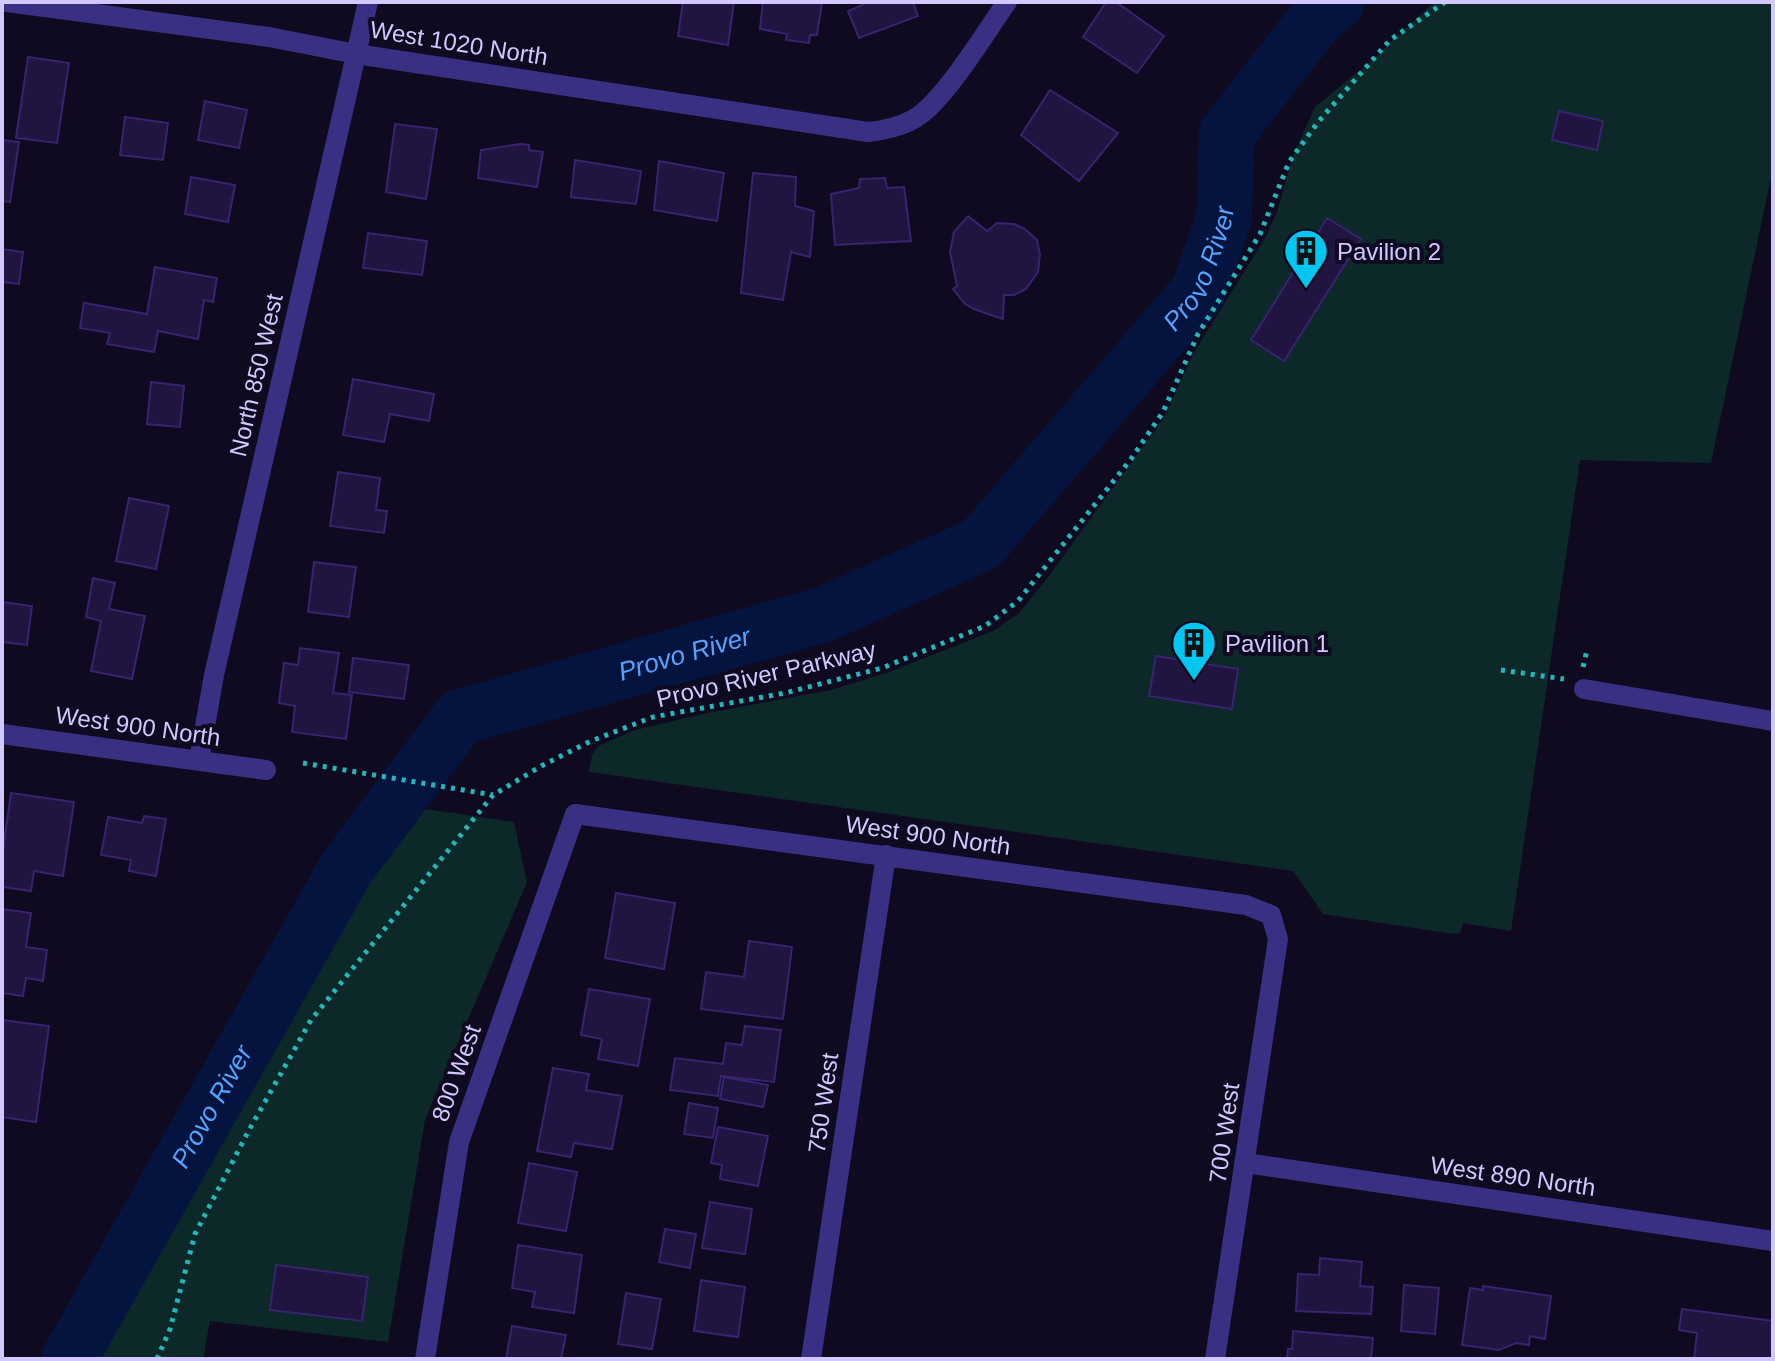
<svg xmlns="http://www.w3.org/2000/svg" width="1775" height="1361" font-family="Helvetica,sans-serif">
<style>
.green{fill:#0c2829}
.lines{fill:none;stroke-linecap:round;stroke-linejoin:round}
.river{stroke:#04143e;stroke-width:56}
.building{fill:#211441;stroke:#382370;stroke-width:2}
.path{stroke:#20b8ba;stroke-width:5;stroke-dasharray:4 6;stroke-linecap:butt}
.minor{stroke:#392f83;stroke-width:20}
.labels{text-anchor:middle;dominant-baseline:central;stroke-width:8;stroke-linejoin:round;paint-order:stroke}
.street-label{font-size:24px;fill:#d2c7ff;stroke:#0f0a1f}
.poi-label{font-size:24px;fill:#d2c7ff;stroke:#0f0a1f;text-anchor:start}
.water-label{font-size:26px;font-style:italic;fill:#55a3ff;stroke:#0f0a1f}
</style>
<rect width="100%" height="100%" fill="#0f0a1f"/>
<path class="green" d="M1434,2h339v166l-62,295 -131,-3 -69,471 -48,-8 -3,10 -6,1 -131,-20 -30,-43 -704,-99 3,-17 6,-9 37,-16 72,-17 124,-23 58,-18 104,-41 26,-18 26,-32 119,-163 28,-62 73,-118 12,-26 17,-59 21,-46 55,-45z
M412,807l102,15 13,60 -102,238 -37,222 -178,-21 -7,38h-101l-12,-5 234,-413z"/>
<g class="lines">
<path class="river" id="s1" d="M69,1359l278,-492 113,-150 362,-102 159,-71 217,-252 26,-74 3,-85 90,-115 20,-16"/>
</g>
<path class="building" d="M683,2h51l-6,43 -50,-9z
M763,2h59l-5,33h-7l-1,8 -23,-3 1,-6 -27,-5z
M861,2h52l5,14 -59,22 -11,-27 15,-6z
M1106,2h10l48,34 -27,37 -54,-36z
M28,57l41,6 -12,80 -41,-5z
M1050,90l68,43 -39,48 -58,-46z
M205,101l42,9 -8,38 -41,-8z
M1559,111l44,10 -6,29 -45,-10z
M125,117l43,6 -5,37 -43,-5z
M395,124l42,5 -11,70 -40,-7z
M2,140l17,2 -9,60 -8,-1z
M520,144l9,1v5l14,2 -6,35 -59,-9 3,-28z
M575,160l66,11 -5,33 -65,-7z
M659,161l65,12 -7,48 -63,-11z
M753,173l43,4 -1,29 19,5 -4,46 -19,-5 -8,48 -42,-7z
M191,177l44,8 -7,37 -43,-8z
M885,178l2,10 17,-1 7,54 -76,4 -4,-51 28,-6 1,-9z
M968,216l19,15 10,-8 17,1 11,5 12,11 3,14 -2,18 -12,17 -12,6h-10l-1,24 -29,-10 -10,-6 -11,-14 4,-3 -7,-34 4,-20z
M1327,218l34,21 -77,122 -33,-21z
M368,233l59,8 -5,34 -59,-7z
M2,249l21,3 -4,32 -17,-2z
M155,267l62,11 -4,24 -9,-2 -6,39 -40,-8 -4,21 -47,-8 3,-11 -30,-5 4,-25 63,11z
M353,379l81,15 -5,27 -39,-7 -6,28 -41,-7z
M151,382l33,4 -4,41 -33,-3z
M338,472l42,6 -4,32 11,1 -3,22 -54,-7z
M129,498l40,8 -13,63 -40,-8z
M314,562l42,5 -7,50 -41,-5z
M93,578l22,5 -6,26 36,7 -13,63 -41,-8 10,-50 -15,-4z
M2,602l30,4 -5,39 -25,-3z
M300,648l39,5 -6,40 19,2 -6,44 -54,-7 3,-26 -16,-3 5,-40 14,2z
M1156,656l82,13 -6,40 -83,-13z
M353,658l56,7 -5,34 -55,-7z
M11,793l63,9 -11,74 -29,-5 -3,20 -29,-4v-30z
M144,816l22,3 -10,57 -27,-5 2,-11 -30,-5 7,-38 34,6z
M616,893l59,10 -11,66 -59,-11z
M2,909l29,4 -5,34 21,3 -4,31 -17,-3 -3,18 -21,-3z
M749,941l43,6 -9,72 -82,-10 5,-37 38,5z
M589,989l61,10 -12,67 -40,-7 4,-20 -21,-4z
M2,1020l47,6 -13,96 -34,-5z
M745,1026l36,4 -7,52 -53,-6 -3,20 -48,-6 5,-32 48,6 3,-21 16,2z
M553,1068l36,6 -3,16 36,6 -10,53 -38,-6 -3,14 -34,-6z
M724,1077l44,8 -5,22 -43,-8z
M689,1103l29,5 -5,30 -29,-4z
M718,1127l50,9 -10,50 -38,-7 2,-14 -11,-2z
M529,1163l48,9 -11,59 -48,-8z
M710,1202l42,7 -7,45 -43,-6z
M665,1229l31,5 -6,34 -31,-6z
M518,1245l64,10 -8,58 -42,-6 3,-15 -23,-4z
M1320,1258l42,4 -2,24 13,1 -2,27 -75,-3 2,-37 21,1z
M276,1265l92,12 -6,44 -92,-11z
M701,1280l44,7 -7,50 -44,-6z
M1404,1285l35,3 -4,46 -34,-3z
M1483,1286l68,10 -6,43 -15,-3 -1,9 -13,-2 -17,7 -37,-5 8,-57 13,2z
M626,1293l35,6 -9,50 -34,-5z
M1682,1309l91,12v38h-79l3,-26 -18,-3z
M512,1326l54,9 -5,24h-55z
M1293,1331l80,7 -2,21h-84l1,-10h4z"/>
<g class="lines">
<path class="path" d="M1583,667l4,-17
M1501,670l63,9
M303,763l190,32
M157,1359l13,-30 25,-95 54,-104 62,-110 182,-225 50,-30 48,-24 62,-24 132,-24 97,-25 103,-42 33,-25 113,-142 32,-47 35,-78 62,-100 29,-72 29,-40 72,-82 55,-38"/>
<path class="minor" d="M7,2l262,35 87,17 512,78c18,-2 37,-6 52,-17 29,-22 65,-82 87,-113
M1584,689l189,32
M2,734l264,36
M199,760l15,-85 154,-673
M1246,1163l527,78
M425,1359l34,-217 116,-328 671,91 25,10 7,24 -63,420
M811,1359l75,-504"/>
</g>
<defs>
<g id="building-pin" transform="scale(2.3)"><path d="M0 17L-7.5 6A9.5 9.5 0 1 1 7.5 6Z" fill="#00c7f2" stroke="#0f0a1f"/><path d="M-4-6H4V6H1V3H-1V6H-4ZM-2.5-4.3h1.7v1.8h-1.7ZM.8-4.3h1.7v1.8H.8ZM-2.5-1h1.7V.8h-1.7ZM.8-1h1.7V.8H.8Z" fill="#111"/></g>
</defs>
<g fill-rule="evenodd">
<use href="#building-pin" x="1306" y="251"/>
<use href="#building-pin" x="1194" y="643"/>
</g>
<g class="labels">
<g class="street-label">
<text transform="translate(459 43) rotate(9)">West 1020 North</text>
<text transform="translate(256 375) rotate(-77)">North 850 West</text>
<text transform="translate(766 674) rotate(-13)">Provo River Parkway</text>
<text transform="translate(138 726) rotate(8)">West 900 North</text>
<text transform="translate(928 835) rotate(8)">West 900 North</text>
<text transform="translate(456 1073) rotate(-70)">800 West</text>
<text transform="translate(823 1103) rotate(-82)">750 West</text>
<text transform="translate(1224 1133) rotate(-82)">700 West</text>
<text transform="translate(1513 1176) rotate(8)">West 890 North</text>
</g>
<g class="poi-label">
<text x="1337" y="251">Pavilion 2</text>
<text x="1225" y="643">Pavilion 1</text>
</g>
<g class="water-label">
<text stroke="none"><textPath href="#s1" startOffset="1658">Provo River</textPath></text>
<text stroke="none"><textPath href="#s1" startOffset="986">Provo River</textPath></text>
<text stroke="none"><textPath href="#s1" startOffset="290">Provo River</textPath></text>
</g>
</g>
<rect width="1775" height="1361" fill="none" stroke="#d2c7ff" stroke-width="8"/>
</svg>
